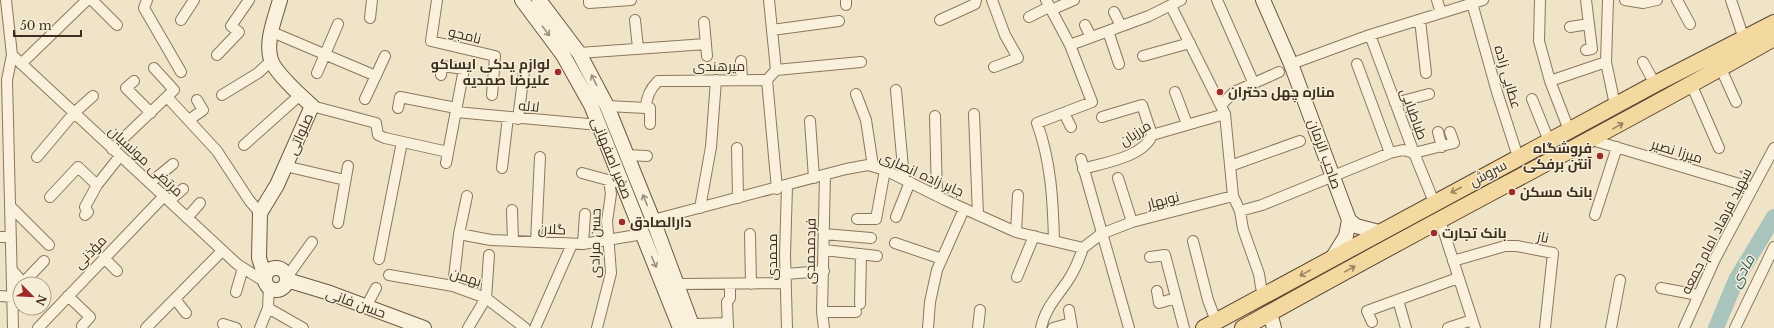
<svg xmlns="http://www.w3.org/2000/svg" width="1774" height="328" font-family="'Libre Baskerville',Cairo,serif">
<style>
.lines{fill:none;stroke-linecap:round;stroke-linejoin:round}
.river{stroke:#a9c4bc;stroke-width:16}
.street-casing{stroke:#8d765c;stroke-width:12}
.secondary-casing{stroke:#6f573f;stroke-width:16}
.primary-casing{stroke:#5b4430;stroke-width:18}
.street{stroke:#faf1dc;stroke-width:10}
.secondary{stroke:#faf1dc;stroke-width:14}
.primary{stroke:#f3d9a0;stroke-width:16}
.oneway{stroke:#9c907e}
.oneway2{stroke:#988460}
.poi-dot{fill:#9e2a2b;stroke:#f7eed8;stroke-width:1.5}
.labels{text-anchor:middle;dominant-baseline:central;stroke-width:3;stroke-linejoin:round;paint-order:stroke}
.street-label{font-size:14px;fill:#3d2e20;stroke:#f7eed8}
.poi-label{font-size:14px;font-weight:bold;fill:#3d2e20;stroke:#f7eed8;text-anchor:start}
.water-label{font-size:15px;font-style:italic;fill:#2f5d5a;stroke:#f7eed8}
</style>
<rect width="100%" height="100%" fill="#f0e4c8"/>
<g class="lines">
<path class="river" d="M1716,328l20,-48 38,-63"/>
<g class="street-casing">
<path id="street" d="M6,0l6,55 -5,25 6,248
M92,0l25,25
M147,0l-3,8 37,64
M437,0l-6,41 64,15 -3,39
M589,0v3l42,-3
M846,0v5
M992,0l13,35 13,23 -24,9
M1046,0l24,45 22,57 -55,21c14,38 16,78 17,118
M1217,0l37,84
M1437,0l4,13
M1540,0l-1,41 11,40 19,49
M1608,0l-2,62 9,43
M1625,0l18,3 14,-3
M1677,0l13,24
M1731,0l11,33
M1472,3l25,89 21,65
M1171,6l54,108 8,82 7,15 3,18 16,45 2,13 3,8
M1051,10l23,-10
M1114,12l7,14
M1029,17l20,-10
M370,18l2,-18
M181,20l13,-20
M635,20l3,28
M940,20l35,-16 1,-4
M1420,20l6,53
M704,22l3,34
M1085,25l6,12
M1570,27l19,-3
M772,30l67,-9
M1108,31l11,33
M272,32l104,44
M1370,35l44,118 20,49
M1070,45l79,-29 32,-16
M1586,50l6,-1 -6,-49
M579,53l127,-9
M12,55l225,209 28,18
M217,55l22,-23 -8,-6 18,-26
M1143,56l47,-13
M741,61l1,19
M1643,62l12,22
M21,64l66,-64
M1291,64l79,-29 113,-35
M1357,64l33,89
M776,70l85,-8
M1722,71l14,31
M317,73l21,-49
M441,75l1,-9 22,3 -18,94
M767,80l10,109
M134,81l-8,7 25,25
M1550,81l56,-19
M1692,86l27,62
M896,90l8,89
M1175,92l12,32
M856,94l10,26 7,46
M222,95l36,-22 13,-12
M168,98l49,53 32,49 11,13
M365,99l20,-43
M1532,99l17,42
M1395,103l34,-9
M1221,105l13,-13 45,-20
M312,106l64,17 2,12 7,3 63,14
M607,106l39,2c0,-11 4,-19 12,-27l109,-1 9,-10 -7,-70
M398,108l2,-11 56,11
M646,108h4v16
M456,112l143,13
M1064,113l7,14
M974,114l4,101
M935,116l2,80
M1102,117l40,-12 10,30
M518,119l6,-47
M189,120l14,-10 -6,-10
M810,121l4,57
M1438,132l4,15
M1592,140l161,48
M244,145l56,-50
M737,148l1,50
M112,149l62,-59 -20,-22
M627,155l20,1
M37,157l37,-44 19,-17
M1081,159l48,169
M285,166l60,14
M1230,166l70,-25
M502,168l6,-51
M1083,169c20,-6 61,-12 69,-34l73,-21
M582,173l33,9
M1118,178l14,44
M150,183l23,-19
M787,186l-2,69 2,73
M50,197l28,-30 19,18
M169,201l14,-12
M10,206l39,39
M700,208l11,-61 5,-67
M512,210l1,31
M1240,211l22,-6 128,-52 13,-3 11,3 40,-10 -4,-11
M85,215l3,-3 -3,-5 12,-22 23,-29
M1595,215l22,-68
M896,217l14,-35
M187,218l13,-15
M857,219h19l9,-49
M653,220l193,-51 22,-4 17,5 60,30 71,32 67,16 18,-14 31,-12 101,-26
M1440,220l35,108
M338,223l10,-57
M1016,232l2,-37
M459,234l32,6 92,4 60,-10
M750,234l1,50
M824,234l47,4
M0,237h11
M1193,241l15,59 8,21
M536,242l4,-85
M895,243l47,16
M583,244l2,-30
M824,250l53,6
M1150,257l15,-2 19,73
M104,258l13,13
M379,259l23,-117
M1453,261l52,-15h12l36,7 -8,75
M12,270l11,13 21,-22
M785,274l39,-3
M389,275l64,11 33,12 39,30
M287,277l25,-35
M1017,277l17,-41
M677,284l109,-1
M453,286l6,-52 8,-38
M1661,288l37,7
M1157,291l2,12 17,-5
M236,292l7,-24
M0,296l12,1 8,8
M68,296l22,21 -8,9
M175,299l11,14
M1398,300l8,28
M860,304l1,-50
M366,307l10,-19
M268,308l35,20
M1069,310l3,18
M822,312h34
M1372,322l-5,-11 91,-33
M223,324l13,4
M696,324l32,-1
M38,328l126,-132
M146,328l76,-77
M260,328l8,-20 1,-20
M468,328l18,-30 3,-43
M535,328l37,-84
M597,328l14,-55 -4,-52 4,-27 -2,-13
M728,328l-1,-26 3,-4v-13
M824,328l-2,-16 3,-137
M928,328l2,-26 7,-32 27,-61
M978,328l2,-18
M1041,328c4,-19 15,-30 26,-46 7,-10 12,-22 16,-34
M1053,328l18,-5
M1448,328l24,-8
M1611,328l9,-48
M1684,328l31,-69 59,-111
M1735,328l39,-81"/>
</g>
<g class="secondary-casing">
<path id="secondary" d="M522,0l41,55 28,50 89,223
M539,0l40,53 28,53 46,114 40,108
M1263,0l28,64 58,156 7,6 23,6
M1333,257l13,-21 3,-16
M265 279a11 11 0 1 1 22 0a11 11 0 1 1-22 0Z
M265,277l-6,-19 1,-45 17,-28 35,-79c-10,-9 -37,-34 -41,-46 -6,-18 4,-42 9,-60
M287,280l43,13 94,35
M1270,313l4,15"/>
</g>
<g class="primary-casing">
<path id="primary" d="M1204,328l451,-244 119,-61
M1243,328c175,-99 355,-190 531,-290"/>
</g>
<use href="#street" class="street"/>
<use href="#secondary" class="secondary"/>
<use href="#primary" class="primary"/>
</g>
<defs><path id="oneway-shaft" d="M-6 0H5M1.5-3L5.5 0L1.5 3" fill="none" stroke-width="1.6" stroke-linecap="round" stroke-linejoin="round"/></defs>
<g class="oneway">
<use href="#oneway-shaft" transform="translate(546 31) rotate(53)"/>
<use href="#oneway-shaft" transform="translate(594 80) rotate(-117)"/>
<use href="#oneway-shaft" transform="translate(645 200) rotate(-112)"/>
<use href="#oneway-shaft" transform="translate(654 262) rotate(67)"/>
</g>
<g class="oneway2">
<use href="#oneway-shaft" transform="translate(1618 126) rotate(-29)"/>
<use href="#oneway-shaft" transform="translate(1456 190) rotate(152)"/>
<use href="#oneway-shaft" transform="translate(1350 269) rotate(-29)"/>
<use href="#oneway-shaft" transform="translate(1305 273) rotate(151)"/>
</g>
<g class="poi-dot">
<circle cx="558" cy="72" r="4"/>
<circle cx="1220" cy="92" r="4"/>
<circle cx="1600" cy="156" r="4"/>
<circle cx="1512" cy="192" r="4"/>
<circle cx="622" cy="222" r="4"/>
<circle cx="1434" cy="233" r="4"/>
</g>
<g class="labels">
<g class="street-label">
<text transform="translate(465 35) rotate(14)">نامجو</text>
<text x="719" y="66">میرهندی</text>
<text transform="translate(1508 77) rotate(74)">عطایی زاده</text>
<text transform="translate(529 106) rotate(6)">لاله</text>
<text transform="translate(1414 114) rotate(70)">طباطبایی</text>
<text transform="translate(1135 133) rotate(-33)">مرزبان</text>
<text transform="translate(300 134) rotate(-66)">صلواتی</text>
<text transform="translate(1677 151) rotate(17)">میرزا نصیر</text>
<text transform="translate(1325 154) rotate(70)">صاحب الزمان</text>
<text transform="translate(612 158) rotate(68)">صغیر اصفهانی</text>
<text transform="translate(146 161) rotate(43)">مرتضی مونسیان</text>
<text transform="translate(1488 173) rotate(-28)">سروش</text>
<text transform="translate(922 174) rotate(24)">جابر زاده انصاری</text>
<text transform="translate(1163 200) rotate(-14)">نوبهار</text>
<text transform="translate(552 229) rotate(2)">گلان</text>
<text transform="translate(1716 231) rotate(-63)">شهید فرهاد امام جمعه</text>
<text transform="translate(1543 237) rotate(12)">ناز</text>
<text transform="translate(595 243) rotate(-89)">حسن مرادی</text>
<text transform="translate(810 251) rotate(-89)">فردمحمدی</text>
<text transform="translate(90 252) rotate(-46)">مؤذنی</text>
<text transform="translate(772 257) rotate(-90)">محمدی</text>
<text transform="translate(466 277) rotate(17)">بهمن</text>
<text transform="translate(356 303) rotate(20)">حسن فانی</text>
</g>
<g class="poi-label">
<text x="550" y="64" text-anchor="end">لوازم یدکی ایساکو<tspan x="550" dy="16">علیرضا صمدیه</tspan></text>
<text x="1228" y="92">مناره چهل دختران</text>
<text x="1592" y="148" text-anchor="end">فروشگاه<tspan x="1592" dy="16">آنتن برفکی</tspan></text>
<text x="1520" y="192">بانک مسکن</text>
<text x="630" y="222">دارالصادق</text>
<text x="1442" y="233">بانک تجارت</text>
</g>
<g class="water-label">
<text transform="translate(1742 271) rotate(-61)">مادی</text>
</g>
</g>
<g transform="translate(32 296) rotate(114)"><circle r="19" fill="#f7eed8" stroke="#ada18e"/>
<path d="M0-3L7 15L0 10L-7 15Z" fill="#9e2a2b"/>
<text y="-6" font-size="11" font-weight="bold" text-anchor="middle" fill="#3d2e20">N</text>
</g>
<path d="M14 30v6h67v-6" fill="none" stroke="#3d2e20" stroke-width="2"/>
<text x="20" y="30" font-size="12" fill="#3d2e20" stroke="#f7eed8" stroke-width="3" paint-order="stroke">50 m</text>
</svg>
